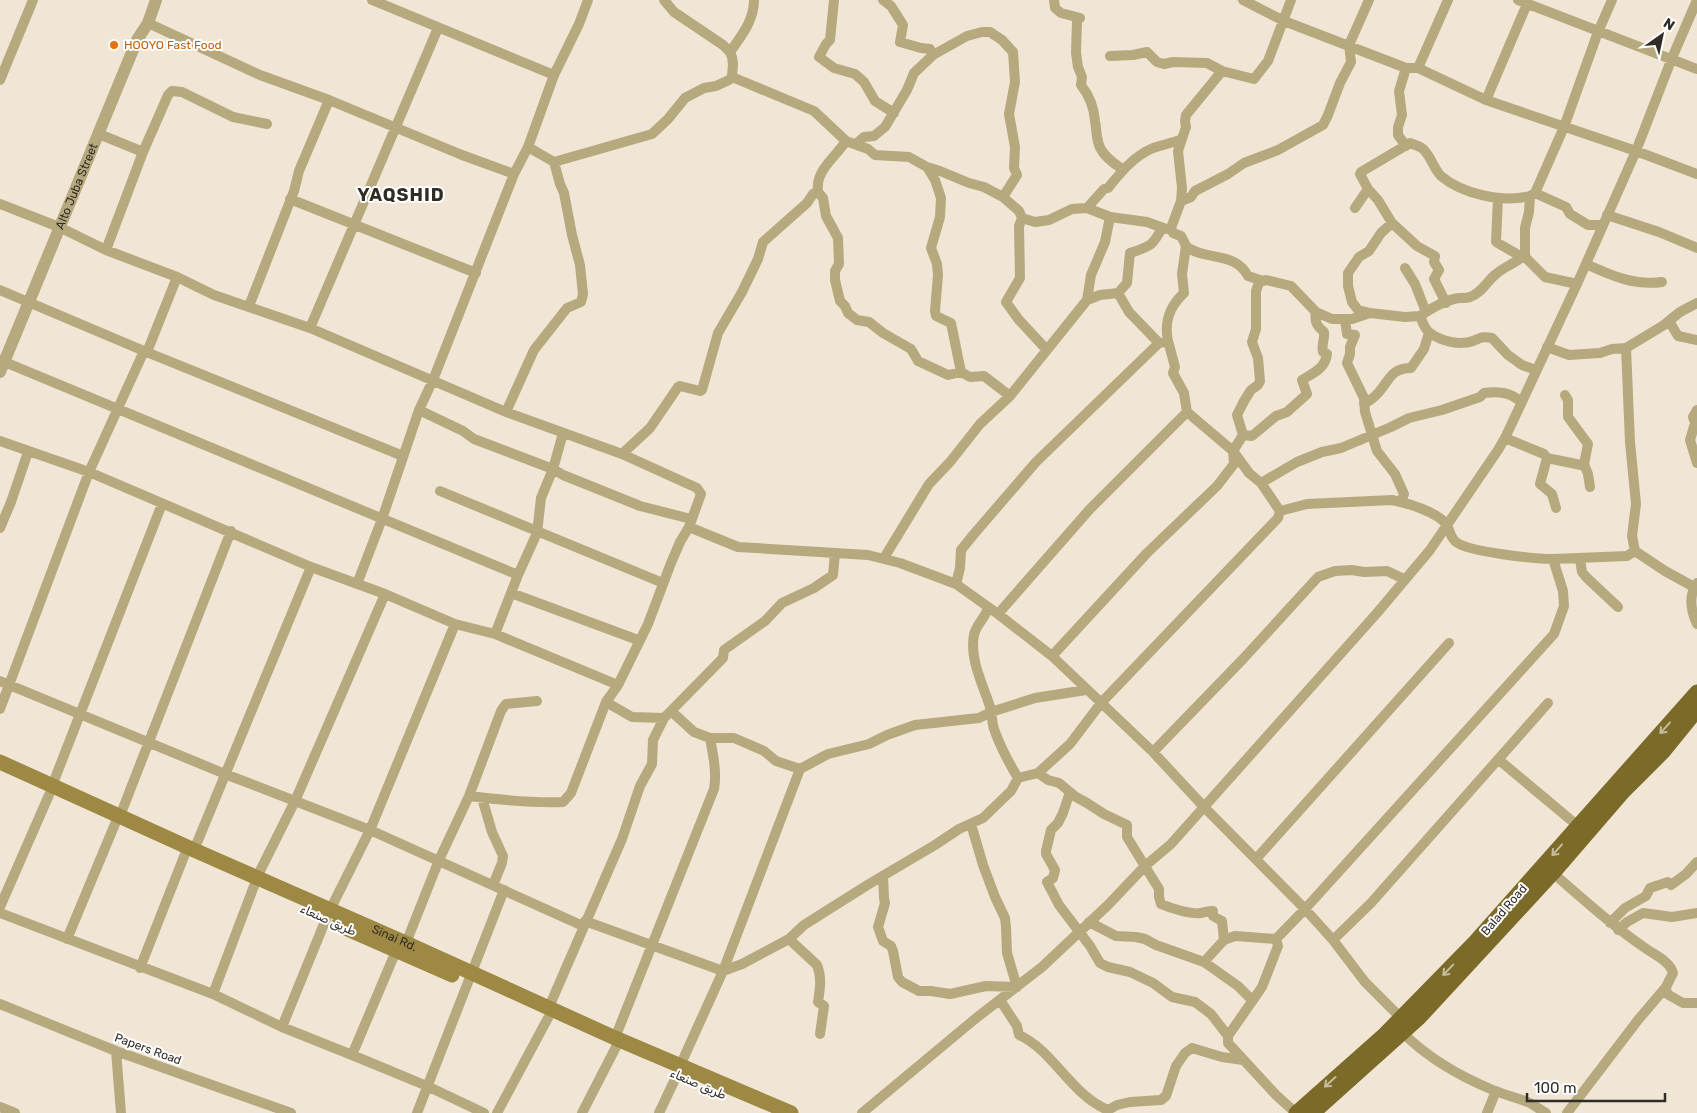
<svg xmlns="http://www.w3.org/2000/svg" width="1697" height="1113" font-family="Rubik,'Noto Naskh Arabic',sans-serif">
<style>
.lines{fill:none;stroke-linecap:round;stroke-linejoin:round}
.minor{stroke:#b6a97d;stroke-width:10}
.tertiary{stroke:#b6a97d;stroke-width:12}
.secondary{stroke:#9d8943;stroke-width:15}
.trunk{stroke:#7c6a28;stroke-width:15}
.oneway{stroke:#c4bc9e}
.food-dot{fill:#e8710a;stroke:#fff;stroke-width:2}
.labels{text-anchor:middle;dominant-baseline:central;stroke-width:4;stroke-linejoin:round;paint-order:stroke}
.food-label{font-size:12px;fill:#c56008;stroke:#fff;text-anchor:start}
.street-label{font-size:12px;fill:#312c26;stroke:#fff}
.district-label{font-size:18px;font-weight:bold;letter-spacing:1px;fill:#312c26;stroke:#fff}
</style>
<rect width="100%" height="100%" fill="#f1e6d6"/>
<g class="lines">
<path class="minor" d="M372,0l182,75
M834,0l-4,40 -4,4 -7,13 15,11 21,6 9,8 11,19 19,12
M883,0l8,6 12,19 -3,17 21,6 9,1 3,6
M1054,0l1,8 6,5 19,5 -3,2 -1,33 2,14 4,10 -1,8c8,10 13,23 14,36 2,10 1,22 7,30 5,8 13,13 20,18
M1243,0l41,21 122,47h12l68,32 150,51 61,23
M1369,0l-20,45 2,17 -11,21 -12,32 -5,10 -45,25 -34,13 -16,11 -33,17 -4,6 -10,4 -10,27 2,5 8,3c2,3 4,9 6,11 19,14 48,4 61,29l15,5 3,-1 25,6 25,26 16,7h20l18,-6 35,4 15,-1c2,5 5,14 10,17 11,8 30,13 43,8 8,-3 8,-5 19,-3l16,17 14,10 14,5
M1518,0l179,69
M148,23l112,52 69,25 133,55 52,19
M730,52c11,-16 24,-31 24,-52
M1110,56l23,-1 14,-3 10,10 7,2 9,-2 34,1 15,8 32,8 14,-18 23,-61
M1418,68l30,-68
M732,77l82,34 32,30 22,8 7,6 34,2 18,10 13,4 29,12 15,4 19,10 16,14 3,7 -3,8 1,52 -14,24 13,18 27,29
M0,80l33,-80
M1486,100l41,-96
M99,134l44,18
M856,144l8,-7 10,-1 11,-9 22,-37 7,-17 19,-18 34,-19 15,-4h8l12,8 11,12 2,30 -6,32 6,33 -1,21 3,7 -14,22
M1406,146l-8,-11v-8l4,-12 -3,-24 7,-23
M528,147l26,15 98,-28 16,-15 17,-21 19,-10 12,-2 13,-6 3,-3 1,-13 -1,-7 -2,-5 -7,-7 -49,-33 -10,-12
M927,167l8,13 6,18 -1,19 -9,31 6,16 1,11 -3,36 1,5 15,7 10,49 9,5 14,-1 26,20
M818,192l5,6 3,18 12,22 1,26 -4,7v9l5,21 5,5 3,7 9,7 12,2 14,11 28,16 7,12 30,14 13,-3
M1535,193l31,14 4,7 18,11h15
M1498,198l-2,44 26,15
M290,199l186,74
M1181,201l1,-13 -4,-37 8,-24 -1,-6 1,-6 36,-44
M0,204l59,23 47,23 71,27 37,18 96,33 196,84 116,42 75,34 4,6 -12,33 -9,15 -9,21 -23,61 -30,61 -12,17 -35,91 -8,9c-32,1 -63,-2 -94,-6
M1087,208l17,-19 4,-1c13,-16 26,-32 45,-40 9,-3 18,-5 27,-8
M1355,208l13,-19
M1607,215l52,17 38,16
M1022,218l13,4 14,-2 23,-11 15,-1 23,9 37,5 19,7
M106,250l37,-98 25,-57 4,-4 10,1 51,25 34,7
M1586,264c24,11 48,22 76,18
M1405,268l10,16 11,28
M1577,284l-32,-7 -20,-20v-29l4,-16 1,-16 5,-3 29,-66 34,-95 14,-32
M0,290l144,61 259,105
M1087,300l13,-5 18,-2
M1446,303l-12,-24 5,-9 -5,-8 1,-6 -18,-10 -25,-23 -14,-23 -10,-11 -8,-15 1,-2 49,-29c4,2 11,3 14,7 7,7 10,19 17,26 21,18 62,27 89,20
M249,306l45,-115 5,-20 30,-71
M1370,313l-12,-3 -6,-8 -4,-16v-13l11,-16 10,-6 12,-18 11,-10
M1420,316c8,-6 24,-15 34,-17 5,-2 11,0 16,-2 12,-4 17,-16 26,-23 8,-7 18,-10 26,-17h3
M1345,320l2,14 8,1 -5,12v7l-3,9 17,35 1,14 12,39 18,23 9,20 -3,8
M1669,321l9,15 19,4
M310,328l128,-300
M1168,341c-4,-19 1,-34 16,-48l-2,-19 4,-28
M1547,347l22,8 31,-2 12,-4 14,-1 38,-23 16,-13 17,-9
M1626,348l4,94 6,62 -4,32 3,15 30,20 29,16
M147,352l30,-75
M0,360l518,215
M1364,404c5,-3 10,-6 13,-10 12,-12 13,-26 34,-26l13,-19 5,-16
M419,410l44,21 11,8 79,30 10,6 77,31 51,13
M1697,410l-4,7 2,6 -5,17 7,23
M506,412l28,-62 33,-42 14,-6 2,-8 -3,-29 -8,-30 -8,-42 -4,-9 -6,-22
M1243,435l9,1 24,-20 11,-4 20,-18 -5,-14c11,-7 23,-11 25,-26l-4,-2c-2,-7 2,-13 1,-20 -7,-6 -10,-10 -8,-20
M1505,438l39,16 3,4 -7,26 12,10 4,14
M0,441l89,31 222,95 74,27 70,30 40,10 123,51
M622,454l28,-26 28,-41 2,-1 20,5 2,-1 16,-57 24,-41 16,-33 5,-17 44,-39 6,-9 5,-2c-3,-22 17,-34 28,-51
M1547,458l34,7 3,-1 4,-20 -20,-27v-17l-3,-5
M1584,464l4,10 2,13
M1261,483l36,-21 25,-10 19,-4 50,-21 18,-9 33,-8 38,-13 4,-4c14,-2 26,-1 37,9
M440,491l223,92
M1280,511l27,-7 85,-4c15,3 46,12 55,25 3,6 3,12 9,17 12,10 80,17 97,17
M689,527l49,20 130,8 32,8 56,21 42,30 54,42 101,96 52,56 100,101 28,31 32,42 36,36
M0,528l11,-26 17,-50
M884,558l45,-74 21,-22 30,-38 30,-28 77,-96 4,-25 14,-33 5,-25
M1580,559l2,13 4,5 32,30
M1697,583c-9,13 -6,28 0,41
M357,584l25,-65 37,-109 14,-30 81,-206 14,-27 26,-72 25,-51 9,-24
M956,584l4,-16 1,-18 13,-16 62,-72 123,-119
M511,593l127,47
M988,607c-2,11 -12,17 -14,28 -5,25 10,51 17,75 1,6 1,13 3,19 6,17 15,34 24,49
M998,614l92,-105 97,-97
M495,634l23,-59 19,-42 4,-35 12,-29 10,-36
M1052,656l95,-103 70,-67 17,-22 -1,-13 10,-16 -6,-20 7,-14 7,-11 7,-5 2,-4 -2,-23 -6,-16 4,-13v-38l4,-11
M0,681l225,93 145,56 213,96
M606,702l26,15 32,1 7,-7 23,21 16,6h24l30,13 12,10 24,8 28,-15 41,-10 18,-9 28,-10 64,-7 12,-6 44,-14 51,-8
M0,709l89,-237 55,-121
M671,711l52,-53 1,-8 41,-29 17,-18 32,-15 19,-13 2,-22
M1153,752l90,-93 75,-82 17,-6 17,-1 12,2 23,-1 17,8
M1499,760l79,66
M1038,773l10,7 11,3 17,14 11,6 17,11 23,11v12l32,52v8l2,7c9,4 31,11 40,9 5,-1 6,-2 12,-2v5l9,5 2,19
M52,786l110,-282
M1070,792l-7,21 -5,10 -7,7 -5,21v3l9,16 -2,8 -6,4 12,23 31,41 10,17 8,4 22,5 23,11 19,14 23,5 16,12 17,22
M482,798l10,34 11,24 -1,7 -9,22
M120,816l111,-285
M194,850l117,-283
M1256,859l193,-216
M1553,873c32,28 60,53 95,77 9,6 22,12 25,23l-7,14 1,7 16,9h14
M883,876l1,22 1,5 -7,24 5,14 8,5 2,5 5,26 4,5 17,9h12l19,3 36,-8 31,1 -10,-34 -1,-26 -1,-9 -10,-21 -12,-32 -12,-41
M257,877l38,-76 90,-207
M0,907l49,-112
M330,910l40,-80 85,-206
M0,913l213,81 69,33 70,28 75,31 57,27
M585,921l138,50 19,-7 47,-25 15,-14 65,-41 66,-39 24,-16 24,-11 28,-27 7,-13 20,-5 32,-29 31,-41 177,-185 2,-7 -19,-28 -12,-10 -16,-22 -46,-39 -3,-19 -11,-20 2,-6 -7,-26 -9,2 -30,-31 -11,-19 9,-10 3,-30c20,-7 22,-6 32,-25
M1089,922l27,14 20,1 9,2 11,6 48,17 34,24 14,14
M1610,923l15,-15 21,-12 4,-8 18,-6 3,3 15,-11 11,-12
M1618,930l9,-8 16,-9 29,4 25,-4
M67,939l48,-115
M789,939l28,26c5,12 3,24 1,37l6,4 -4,28
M1333,940l38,-37 177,-200
M406,943l33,-83 30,-64 32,-85 5,-7 31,-3
M1204,962l20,-22 11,-4 41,3
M140,968l45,-114
M213,994l41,-108
M1000,1000l17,26 2,9c34,15 53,61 89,75l9,-5 13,-3 31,-2 5,-4 10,-30 9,-13 7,-5 30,9 21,3
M0,1004l116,47 175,62
M549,1007l73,-168 18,-53 12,-22 1,-24 11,-22
M282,1027l44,-108
M1403,1033c26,26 56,43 90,57 12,5 25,8 37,13 5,3 11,7 16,10
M615,1038l99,-249c3,-16 -1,-35 -4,-51
M116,1051l5,62
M352,1055l44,-104
M680,1066l43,-95 77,-202
M0,1107l15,6
M417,1113l87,-223
M497,1113l51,-95
M582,1113l34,-66
M659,1113l18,-38
M862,1113l113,-94 67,-52 66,-62 37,-39 26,-22 206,-231 53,-63 68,-100 7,-12 72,-154 59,-133 36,-93 25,-58
M1296,1113l-20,-18 -48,-52v-7l34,-49 16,-41 -2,-7 29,-30 249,-275 10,-28 -1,-15 -10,-32 74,-3 8,-5
M1487,1113l9,-22
M1567,1113l71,-93 28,-33"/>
<path class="tertiary" id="s1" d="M0,372l137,-332 11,-17 8,-23"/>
<g class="secondary">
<path id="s2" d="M0,762l194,88 212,93 209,95 176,75"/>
<path d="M338,925l114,50"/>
</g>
<path class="trunk" d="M1296,1113l89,-79 90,-92 222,-250
M1313,1113l106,-95 134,-145 69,-80 41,-41 34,-42"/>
</g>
<defs><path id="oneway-shaft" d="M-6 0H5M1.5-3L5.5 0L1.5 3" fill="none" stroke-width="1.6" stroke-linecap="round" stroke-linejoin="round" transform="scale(1.25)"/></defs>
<g class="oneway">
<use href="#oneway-shaft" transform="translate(1665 728) rotate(132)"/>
<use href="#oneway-shaft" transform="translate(1557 850) rotate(132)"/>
<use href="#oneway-shaft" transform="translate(1448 970) rotate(134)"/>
<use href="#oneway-shaft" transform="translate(1330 1082) rotate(138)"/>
</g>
<circle class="food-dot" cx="114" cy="45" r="5"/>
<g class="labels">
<g class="food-label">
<text x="124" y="45">HOOYO Fast Food</text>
</g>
<g class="street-label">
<text stroke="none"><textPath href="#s1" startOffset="201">Alto Juba Street</textPath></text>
<text transform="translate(1504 910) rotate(-49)">Balad Road</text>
<text transform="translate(328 920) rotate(24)">طريق صنعاء</text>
<text stroke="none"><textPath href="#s2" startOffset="432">Sinai Rd.</textPath></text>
<text transform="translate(148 1049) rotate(20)">Papers Road</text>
<text transform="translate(698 1084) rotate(23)">طريق صنعاء</text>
</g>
<g class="district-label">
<text x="401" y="195">YAQSHID</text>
</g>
</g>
<g transform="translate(1662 35) rotate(33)" stroke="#ffffff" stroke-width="4" paint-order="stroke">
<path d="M0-4L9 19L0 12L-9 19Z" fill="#312c26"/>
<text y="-8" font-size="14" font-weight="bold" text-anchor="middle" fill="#312c26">N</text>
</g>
<path d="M1527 1093v8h138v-8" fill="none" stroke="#312c26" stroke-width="2.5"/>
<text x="1534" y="1093" font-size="15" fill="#312c26" stroke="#ffffff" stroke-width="4" paint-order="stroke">100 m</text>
</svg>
